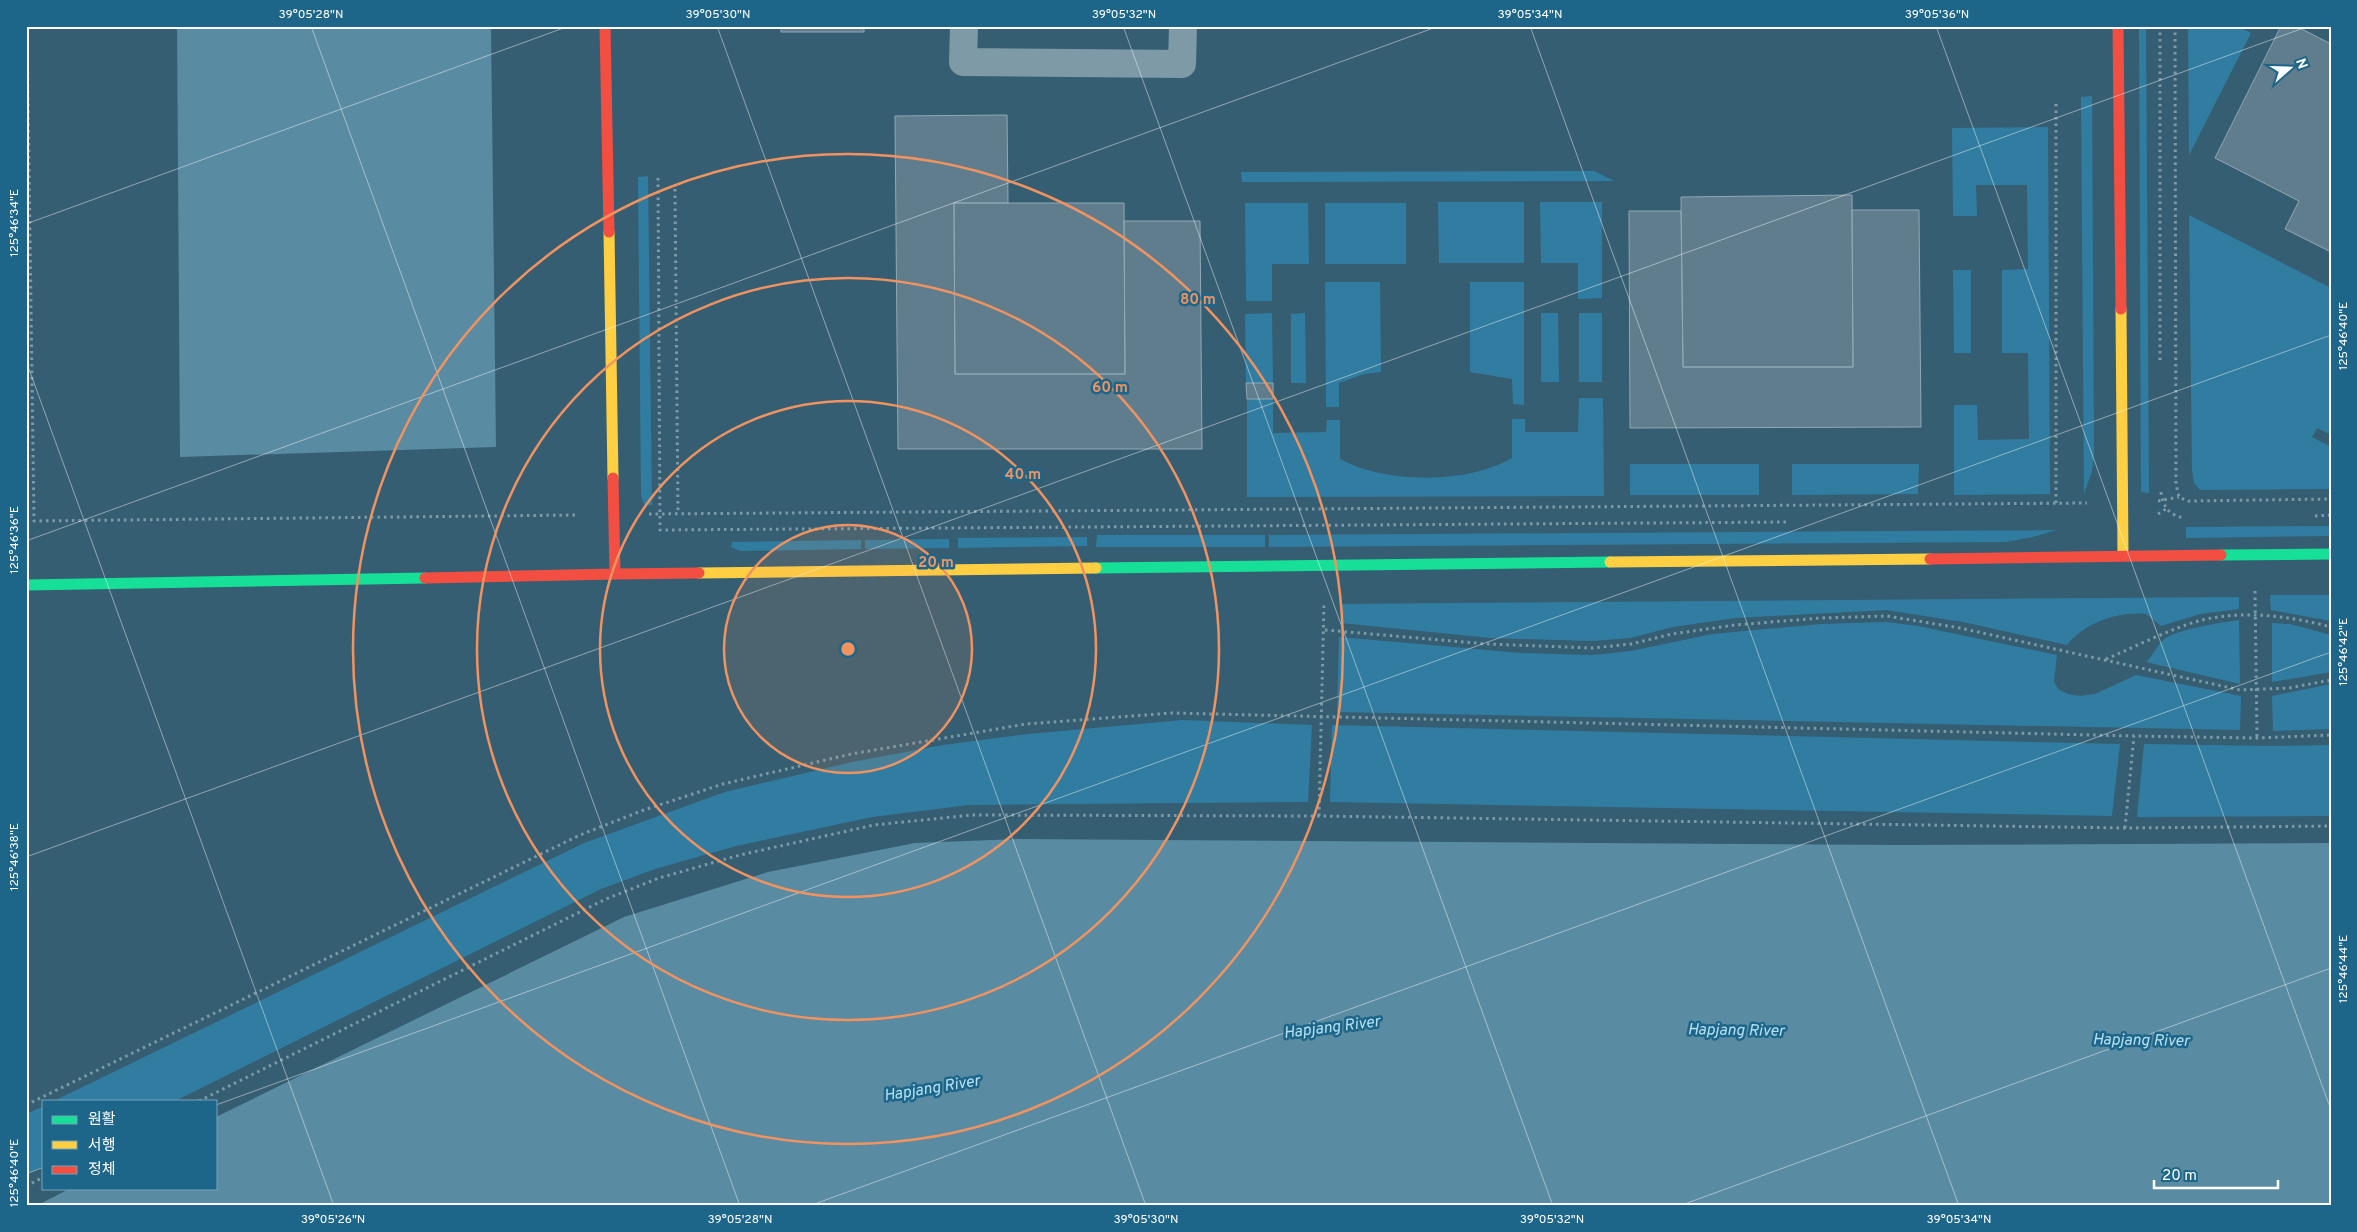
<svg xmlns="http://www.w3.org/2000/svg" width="2357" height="1232" font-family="Overpass,'Noto Sans KR',sans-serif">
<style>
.green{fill:#317da1}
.water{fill:#598ba2}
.building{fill:#5f7d8c;stroke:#91a9b5}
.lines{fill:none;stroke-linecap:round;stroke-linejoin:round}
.path{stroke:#7d9aa6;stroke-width:3;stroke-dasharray:2.5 4;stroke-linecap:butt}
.street{stroke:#7d9aa6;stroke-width:28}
.fast{stroke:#16e098;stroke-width:11}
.slow{stroke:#ffcf43;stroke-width:11}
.jam{stroke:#f24e42;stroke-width:11}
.ticks{fill:none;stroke:#fff;stroke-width:1;stroke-opacity:0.45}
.ring{fill:none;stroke:#f09361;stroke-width:2.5}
.labels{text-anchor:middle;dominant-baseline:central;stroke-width:5;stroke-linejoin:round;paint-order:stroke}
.water-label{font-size:16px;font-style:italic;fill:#b8e2f4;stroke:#1d668a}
.centre{fill:#f09361;stroke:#1d668a;stroke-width:2.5}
.ring-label{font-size:15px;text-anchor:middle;font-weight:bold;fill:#f09361;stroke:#1d668a;stroke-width:5;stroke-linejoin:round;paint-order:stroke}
.neatline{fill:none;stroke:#fff;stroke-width:2}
.ticks-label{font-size:12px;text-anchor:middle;fill:#fff}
</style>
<rect width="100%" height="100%" fill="#365e72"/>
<path class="green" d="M2139,26h7l3,467 -8,-1z
M2188,26h49l14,7 -62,122z
M2092,96l2,358 -2,17 -8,23 -3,-397z
M2048,127l2,367 -96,1v-90h23l1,35 51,-1 -1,-86h-26v-83l26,-1 -1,-84h-51l1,31h-24l-1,-88z
M1594,171l20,10 -372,1 -1,-10z
M648,176l4,329h-8l-3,-10 -3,-318z
M1438,202h86v61h-85z
M1540,202h62v96l-24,1v-36h-37z
M1245,203h63l1,61h-37v37h-26z
M1325,203h81v61h-81z
M2189,215l142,73v147l-14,-7 -5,9 19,10v42l-131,1 -6,-7 -2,-13z
M1953,270h18v83h-17z
M1325,282h55l1,90 -17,2 -25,9v24h-13z
M1470,282h54v123l-11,-1 -1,-25 -42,-7z
M1272,313l1,70h-27l-1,-69z
M1305,313l1,70h-15v-69z
M1541,313h17l1,69h-18z
M1579,313h23v69h-23z
M1579,398h24l1,98 -357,1v-98h26v34l53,-1 1,-12h13v39c45,25 128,25 172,-1v-39h13v13h53z
M1630,464h129v31h-129z
M1792,464h127l-1,30 -126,1z
M2331,526v10l-145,2v-11z
M2056,530l-23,7 -28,5 -736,5v-12z
M1097,535h168v12h-169z
M1087,537v9l-129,2v-10z
M949,539v9l-84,1v-9z
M861,540v9l-121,2 -9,-4 1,-5z
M2270,595h61v26l-60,-11z
M2239,597v12l-39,5 -39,12 -15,-12c-28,-3 -62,9 -79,31l-104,-23 -77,-12 -151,8 -62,9 -43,11 -38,3 -101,-3 -150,-15 -1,-19z
M2239,620l1,64 -94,-22c7,-6 10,-15 17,-22 11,-10 60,-18 76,-20z
M1887,622l31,4 139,29 -3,27 5,8 9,4 12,2 15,-2 41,-19 105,21 -1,34 -903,-18 2,-75 182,16 72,2 38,-4 81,-17 109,-10z
M2272,623l18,1 41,11v37l-59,10z
M2331,684v45l-58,2 -1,-35z
M1183,720l129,5 -4,77 -339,3 -97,12 -136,29 -81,23 -54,20 -426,212h-121l530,-258 141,-51 127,-30 91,-17 85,-11z
M1332,725l788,19 -8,72 -782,-14z
M2144,744l126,2 61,-1v71l-194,1z
M44,1106v60l-18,8v-60z"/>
<path class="water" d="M177,26h314l5,421 -316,10z
M1018,839l882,6 431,-2v363h-2295l35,-18h145v-71l408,-200 144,-45 147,-29z"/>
<path class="building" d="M781,26h83v6h-83z
M2281,26h15l35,18v208l-46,-23 14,-28 -84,-43z
M1007,115l1,88h-54l1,171h170l-1,-153h76l2,228h-304l-3,-333z
M1852,195l1,172h-170l-2,-170z
M954,203h170l1,171h-170z
M1852,210h67l2,217 -291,1 -1,-217h52l2,156h170z
M1246,383h27v16h-26z"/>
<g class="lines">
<path class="path" d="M27,26l7,495 544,-6
M2160,26v335
M2175,26l1,458 3,13 9,4 143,-2
M658,178l2,352 1130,-8
M675,189l3,325
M2161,492c2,15 8,23 23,26
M2158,501l21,-4
M2056,503v-399
M649,514l1438,-11
M2158,514l8,-5
M2315,516l16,-1
M2255,591l2,147
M1325,630l162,14 106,4 38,-4 41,-10 63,-9 85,-7 67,-2 73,12 280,62 49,-2 42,-8
M2106,659c31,-13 63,-30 96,-39 43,-10 87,-4 129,7
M1319,816l5,-214
M2125,828l9,-92
M199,1101l407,-202 53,-21 81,-23 134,-30 98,-10 347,1 806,12 206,-2
M26,1105l554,-270 61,-24 82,-27 128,-30 175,-30 146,-11 962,23 123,2 74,-3
M26,1186l18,-9"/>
<path class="street" d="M964,26l-1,36 219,2 1,-38"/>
<path class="fast" d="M2221,555l110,-1
M1096,568l514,-6
M26,585l399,-7"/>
<path class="slow" d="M609,232l4,246
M2121,309l2,246
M1610,562l320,-3
M699,573l397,-5"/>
<path class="jam" d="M605,26l4,206
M2118,26l3,283
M613,478l2,96 84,-1
M1930,559l291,-4
M425,578l190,-4"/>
</g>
<path class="ticks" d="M311,26l429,1180M717,26l429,1180M1123,26l430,1180M1530,26l429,1180M1936,26l395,1084M26,224l543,-198M26,361l308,845M26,541l1413,-515M26,857l2283,-831M216,1105l2115,-770M26,1174l18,-7M809,1206l1522,-554M1679,1206l652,-238"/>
<circle cx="848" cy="649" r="124" fill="#f09361" fill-opacity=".12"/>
<g class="ring">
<circle cx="848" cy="649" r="124"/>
<circle cx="848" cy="649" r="248"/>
<circle cx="848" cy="649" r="371"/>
<circle cx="848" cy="649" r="495"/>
</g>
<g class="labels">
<g class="water-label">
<text transform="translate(1332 1028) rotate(-7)">Hapjang River</text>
<text transform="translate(1736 1031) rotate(1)">Hapjang River</text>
<text transform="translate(2141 1041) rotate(1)">Hapjang River</text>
<text transform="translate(932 1089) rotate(-9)">Hapjang River</text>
</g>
</g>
<circle cx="848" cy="649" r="8" class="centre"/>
<g class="ring-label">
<text x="1198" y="304">80 m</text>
<text x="1110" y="392">60 m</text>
<text x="1023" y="479">40 m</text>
<text x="936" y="567">20 m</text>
</g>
<rect width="2357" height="1232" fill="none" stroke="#1d668a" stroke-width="55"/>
<rect x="42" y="1100" width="175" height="90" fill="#1d668a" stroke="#77a3b9"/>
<rect x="52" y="1116" width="25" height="8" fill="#16e098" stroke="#77a3b9"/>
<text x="88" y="1124" font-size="15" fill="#ffffff">원활</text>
<rect x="52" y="1141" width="25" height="8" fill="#ffcf43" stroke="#77a3b9"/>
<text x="88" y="1150" font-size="15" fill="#ffffff">서행</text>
<rect x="52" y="1166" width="25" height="8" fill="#f24e42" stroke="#77a3b9"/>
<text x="88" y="1174" font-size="15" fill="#ffffff">정체</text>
<g transform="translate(2290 68) rotate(70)" stroke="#1d668a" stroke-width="4" paint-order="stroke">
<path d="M0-4L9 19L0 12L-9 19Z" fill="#ffffff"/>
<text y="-8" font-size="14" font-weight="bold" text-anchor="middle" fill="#ffffff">N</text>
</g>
<path d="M2154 1180v8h124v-8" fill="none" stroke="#ffffff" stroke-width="2.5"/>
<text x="2162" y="1180" font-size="15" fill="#ffffff" stroke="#1d668a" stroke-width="4" paint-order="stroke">20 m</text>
<rect x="28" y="28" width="2302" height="1176" class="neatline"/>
<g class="ticks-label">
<text x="311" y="18">39°05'28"N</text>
<text x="718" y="18">39°05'30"N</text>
<text x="1124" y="18">39°05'32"N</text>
<text x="1530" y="18">39°05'34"N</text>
<text x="1937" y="18">39°05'36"N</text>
<text transform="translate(14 223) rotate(-90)" y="4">125°46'34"E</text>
<text transform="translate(2343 336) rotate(-90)" y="4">125°46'40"E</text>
<text transform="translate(14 540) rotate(-90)" y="4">125°46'36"E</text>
<text transform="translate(2343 652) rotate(-90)" y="4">125°46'42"E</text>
<text transform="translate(14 857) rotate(-90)" y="4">125°46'38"E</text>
<text transform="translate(2343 969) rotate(-90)" y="4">125°46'44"E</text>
<text transform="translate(14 1173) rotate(-90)" y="4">125°46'40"E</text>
<text x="333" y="1223">39°05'26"N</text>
<text x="740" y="1223">39°05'28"N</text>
<text x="1146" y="1223">39°05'30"N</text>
<text x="1552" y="1223">39°05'32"N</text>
<text x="1959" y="1223">39°05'34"N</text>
</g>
</svg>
